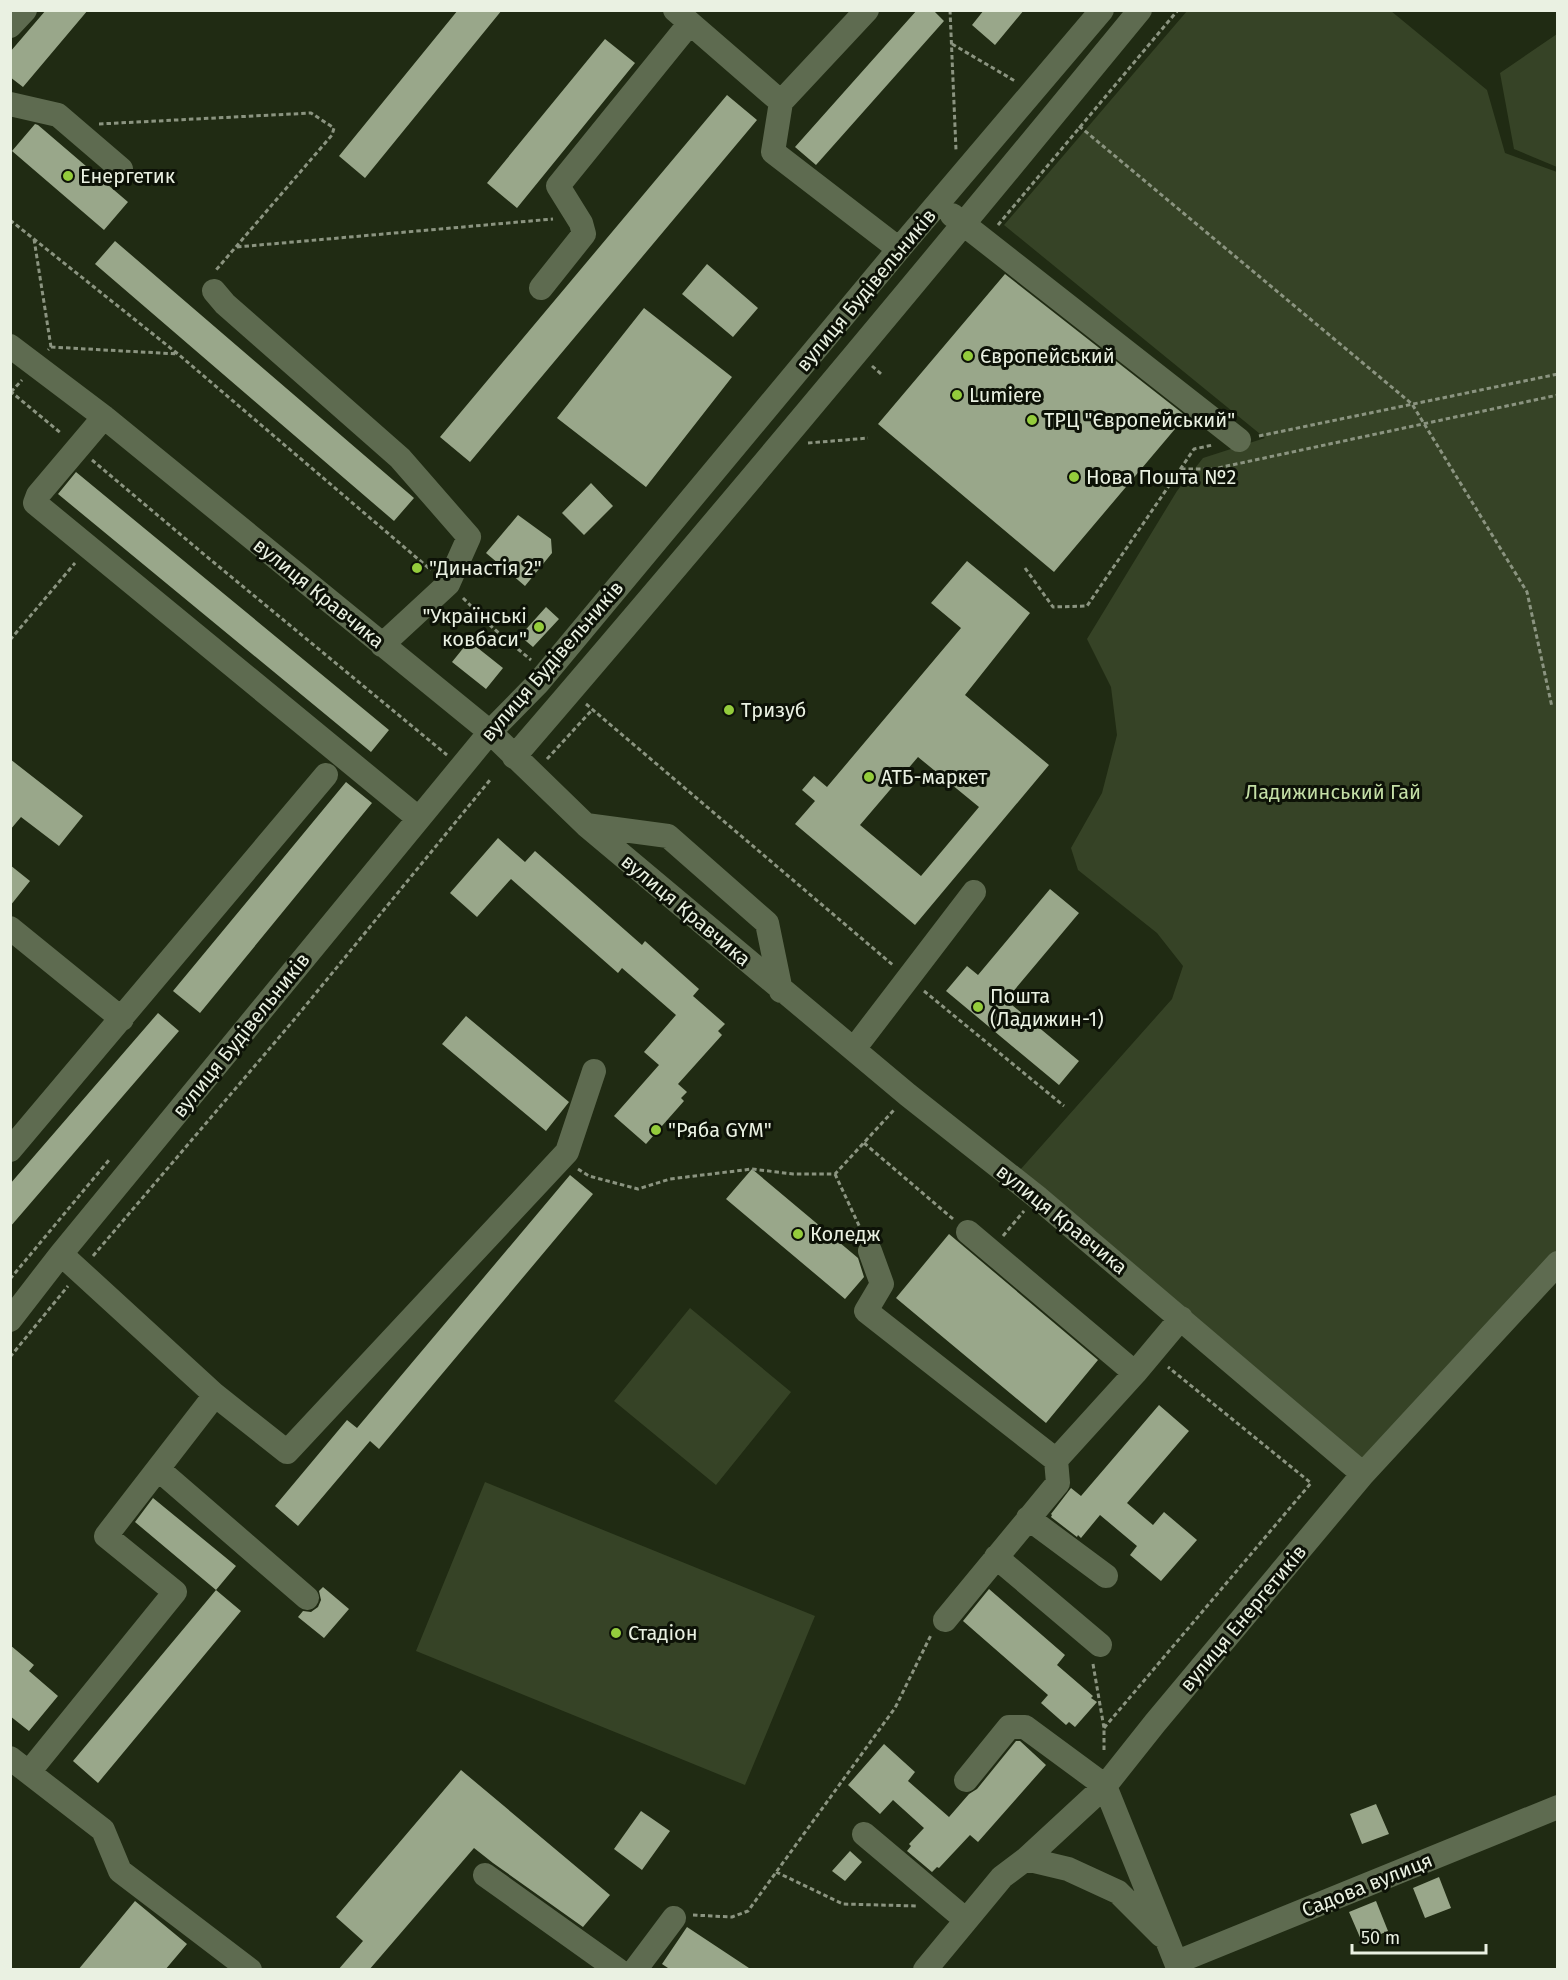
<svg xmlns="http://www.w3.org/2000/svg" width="1568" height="1980" font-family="'Fira Sans',sans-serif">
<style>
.green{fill:#364326}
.building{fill:#99a78a;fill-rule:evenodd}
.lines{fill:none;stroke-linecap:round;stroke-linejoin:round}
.path{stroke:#8b9480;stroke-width:3;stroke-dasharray:4.5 3;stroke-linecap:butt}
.minor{stroke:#5e6b50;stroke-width:24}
.poi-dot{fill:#94cc3c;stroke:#0d1207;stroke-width:2}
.labels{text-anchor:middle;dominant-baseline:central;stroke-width:6;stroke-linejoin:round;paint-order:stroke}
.poi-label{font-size:20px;fill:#eaf1e2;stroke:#0d1207;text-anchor:start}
.street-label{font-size:20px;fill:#eaf1e2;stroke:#0d1207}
.park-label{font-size:20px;fill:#c4dfa6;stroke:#0d1207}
</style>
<rect width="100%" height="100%" fill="#202b13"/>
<path class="green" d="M1187,11h204l96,79 18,63 52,19v1091l-194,211 -350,-296 159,-179 11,-33 -26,-33 -79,-63 -7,-22 31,-55 15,-58 -6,-48 -24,-48 90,-148 26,-33 62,-20 -261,-213z
M1557,34v133l-43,-18 -14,-76z
M690,1308l101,84 -75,93 -102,-84z
M485,1482l330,134 -70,169 -329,-134z"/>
<path class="building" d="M46,10h42l-65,77 -13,-10v-25z
M458,10h44l-137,168 -26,-22z
M917,10h16l11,11 -128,144 -21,-18z
M984,10h40l-29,35 -23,-20z
M605,39l30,24 -118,145 -30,-25z
M727,95l30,25 -287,342 -30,-25z
M35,124l3,1 90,77 -24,28 -92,-79z
M115,241l299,257 -20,23 -299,-257z
M707,264l51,44 -25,29 -51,-43z
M1005,274l181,142 -132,156 -176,-148z
M644,308l88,69 -86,110 -89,-69z
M76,472l313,258 -18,22 -313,-258z
M591,483l22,23 -29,29 -22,-22z
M518,515l33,24 1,14 -27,33 -39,-33z
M967,561l63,52 -65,82 84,70 -134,160 -120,-101 20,-23 -13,-11 12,-14 13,11 134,-159 -30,-25zM918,757l61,50 -58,69 -61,-51z
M546,607l13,12 -26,28 -13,-11z
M469,641l34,27 -17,21 -34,-27z
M10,759l73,57 -24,30 -38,-29 -11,13z
M346,782l26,21 -172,210 -27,-22z
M498,838l27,24 10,-11 107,94 3,-4 54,48 -6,7 32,28 -7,7 4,4 -44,49 9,8 -6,6 3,3 -38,43 -32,-28 45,-51 -15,-13 32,-37 -54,-47 -4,5 -107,-94 -34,38 -27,-24z
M10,865l20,16 -20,25z
M1050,889l29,24 -73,87 73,61 -20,24 -113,-94 21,-25 11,9z
M158,1013l21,18 -169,196v-43z
M466,1016l103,86 -23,29 -104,-87z
M752,1169l106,89 6,19 -19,22 -119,-100z
M570,1175l23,19 -214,255 -9,-8 -72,85 -23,-20 72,-86 10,8z
M949,1234l149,126 -52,63 -150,-125z
M1159,1405l30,26 -62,72 26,22 11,-13 33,28 -36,41 -31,-26 7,-9 -37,-31 -19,23 -3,-3 -1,2 -26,-20 1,-2 -1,-1 20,-26 10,8z
M153,1498l83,68 -20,24 -81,-68z
M323,1587l26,22 -25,29 -26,-21 5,-6 8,1 7,-5 3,-7 -2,-9z
M989,1589l76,66 -8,10 36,31 -2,2 6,4 -22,25 -6,-5 -3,3 -25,-22 7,-8 -85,-74z
M216,1590l25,21 -143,172 -25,-22z
M10,1645l24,20 -5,6 29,25 -29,35 -19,-15z
M1016,1741h4l26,24 -68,77 -8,-7 -31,33 -2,-1 -5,5 -25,-21 4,-5 -2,-2 15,-16 -31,-28 -13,14 -32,-29 36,-41 31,28 -7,9 41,36 20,-23 8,-5z
M461,1770l149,125 -27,32 -90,-64 -19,-15 -105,122h-31l25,-29 -27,-24z
M1376,1804l13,30 -27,10 -12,-30z
M641,1811l29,20 -28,39 -28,-21z
M850,1851l12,11 -17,19 -13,-10z
M1439,1877l12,31 -26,10 -12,-30z
M135,1901l52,43 -22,26h-87z
M1376,1901l12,30 -26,11 -13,-30z
M687,1927l65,43h-81l-9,-6z"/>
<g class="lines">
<path class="path" d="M950,10l6,140
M952,44l63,37
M99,124l212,-11 23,15 -2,7 -116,135
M1079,126l333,278 115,188 25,115
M10,220l168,134 253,216
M998,225l180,-215
M34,239l17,108 -3,3
M237,247l316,-28
M51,347l127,7
M872,366l9,8
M10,391l52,43
M11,392l11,-12
M1259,436l299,-62
M808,443l60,-5
M92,460l114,96 241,199
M1181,469h32l345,-74
M1025,568l28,39 34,-1 107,-157 19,-4
M463,598l30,30 38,32
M10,640l65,-77
M586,704l308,262
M547,759l45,-49
M924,991l140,115
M864,1143l89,76
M578,1169l11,7 49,13 32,-10 82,-10 41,5h42l59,-64
M835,1174l27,58
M1003,1236l21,-25
M93,1256l200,-235 197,-241
M10,1279l99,-119
M10,1357l58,-71
M1093,1664l11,64v24
M1104,1728l207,-245 -143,-116
M776,1872l67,32 74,2
M693,1915l39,2 16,-6 147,-203 36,-73"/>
<path class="minor" d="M675,10l106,92
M867,10l-86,92 -8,50 126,97
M10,26l15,-16
M10,104l48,11 63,54
M952,215l287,225
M541,288l43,-54 -3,-11 -23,-37 132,-163
M214,291l11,13 175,154 69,79 -21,47 -66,61
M10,346l94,71 386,315 96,93 322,270 129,102 326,277
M104,417l-66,78 -3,8 383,315
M514,757c212,-246 420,-496 626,-747
M586,825l82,11 99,87 14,68
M10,928l112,91
M854,1049l120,-157
M10,1150l316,-375
M968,1232l167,141 46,-55
M870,1251l12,33 -16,27 190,149 2,23 -113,137
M61,1254l154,141 72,57 280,-300 27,-81
M10,1320l51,-66 429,-522 48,-49 361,-434 203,-239
M1056,1460l79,-87
M158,1469l149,129
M1028,1518l78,58
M996,1557l104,88
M10,1758l93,72 17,41 130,99
M29,1772l146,-180 -69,-56 109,-141
M966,1780l43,-53h16l80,59 74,184
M864,1834l102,86
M1026,1859l42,10 50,23 43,43
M485,1875l133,95
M1177,1962l381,-155
M635,1970l39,-52
M925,1970l77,-93 24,-18 79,-73 50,-63 208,-249 195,-211"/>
</g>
<g class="poi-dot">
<circle cx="68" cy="176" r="6"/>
<circle cx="968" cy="356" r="6"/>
<circle cx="957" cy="395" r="6"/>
<circle cx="1032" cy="420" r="6"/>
<circle cx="1074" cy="477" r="6"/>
<circle cx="417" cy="568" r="6"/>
<circle cx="539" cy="627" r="6"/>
<circle cx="729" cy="710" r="6"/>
<circle cx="869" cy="777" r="6"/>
<circle cx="978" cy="1007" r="6"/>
<circle cx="656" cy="1130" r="6"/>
<circle cx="798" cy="1234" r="6"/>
<circle cx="616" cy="1633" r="6"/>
</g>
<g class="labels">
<g class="poi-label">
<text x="80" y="176">Енергетик</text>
<text x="980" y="356">Європейський</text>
<text x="969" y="395">Lumiere</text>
<text x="1044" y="420">ТРЦ "Європейський"</text>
<text x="1086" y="477">Нова Пошта №2</text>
<text x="429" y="568">"Династія 2"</text>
<text x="527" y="616" text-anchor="end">"Українські<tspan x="527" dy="23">ковбаси"</tspan></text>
<text x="741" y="710">Тризуб</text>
<text x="881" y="777">АТБ-маркет</text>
<text x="990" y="996">Пошта<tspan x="990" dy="23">(Ладижин-1)</tspan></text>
<text x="668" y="1130">"Ряба GYM"</text>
<text x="810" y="1234">Коледж</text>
<text x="628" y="1633">Стадіон</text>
</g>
<g class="street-label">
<text transform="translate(866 290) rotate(-50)">вулиця Будівельників</text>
<text transform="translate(319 593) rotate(39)">вулиця Кравчика</text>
<text transform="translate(552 661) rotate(-49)">вулиця Будівельників</text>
<text transform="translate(686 910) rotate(40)">вулиця Кравчика</text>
<text transform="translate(241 1035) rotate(-51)">вулиця Будівельників</text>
<text transform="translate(1062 1219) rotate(39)">вулиця Кравчика</text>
<text transform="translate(1243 1618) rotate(-50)">вулиця Енергетиків</text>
<text transform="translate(1367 1885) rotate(-22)">Садова вулиця</text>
</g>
<g class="park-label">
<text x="1333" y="792">Ладижинський Гай</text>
</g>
</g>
<rect width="1568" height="1980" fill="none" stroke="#eaf1e2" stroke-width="24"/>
<path d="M1352 1944v9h134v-9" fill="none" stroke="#eaf1e2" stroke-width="3"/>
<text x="1361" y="1944" font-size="18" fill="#eaf1e2" stroke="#0d1207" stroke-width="4.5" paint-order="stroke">50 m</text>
</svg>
